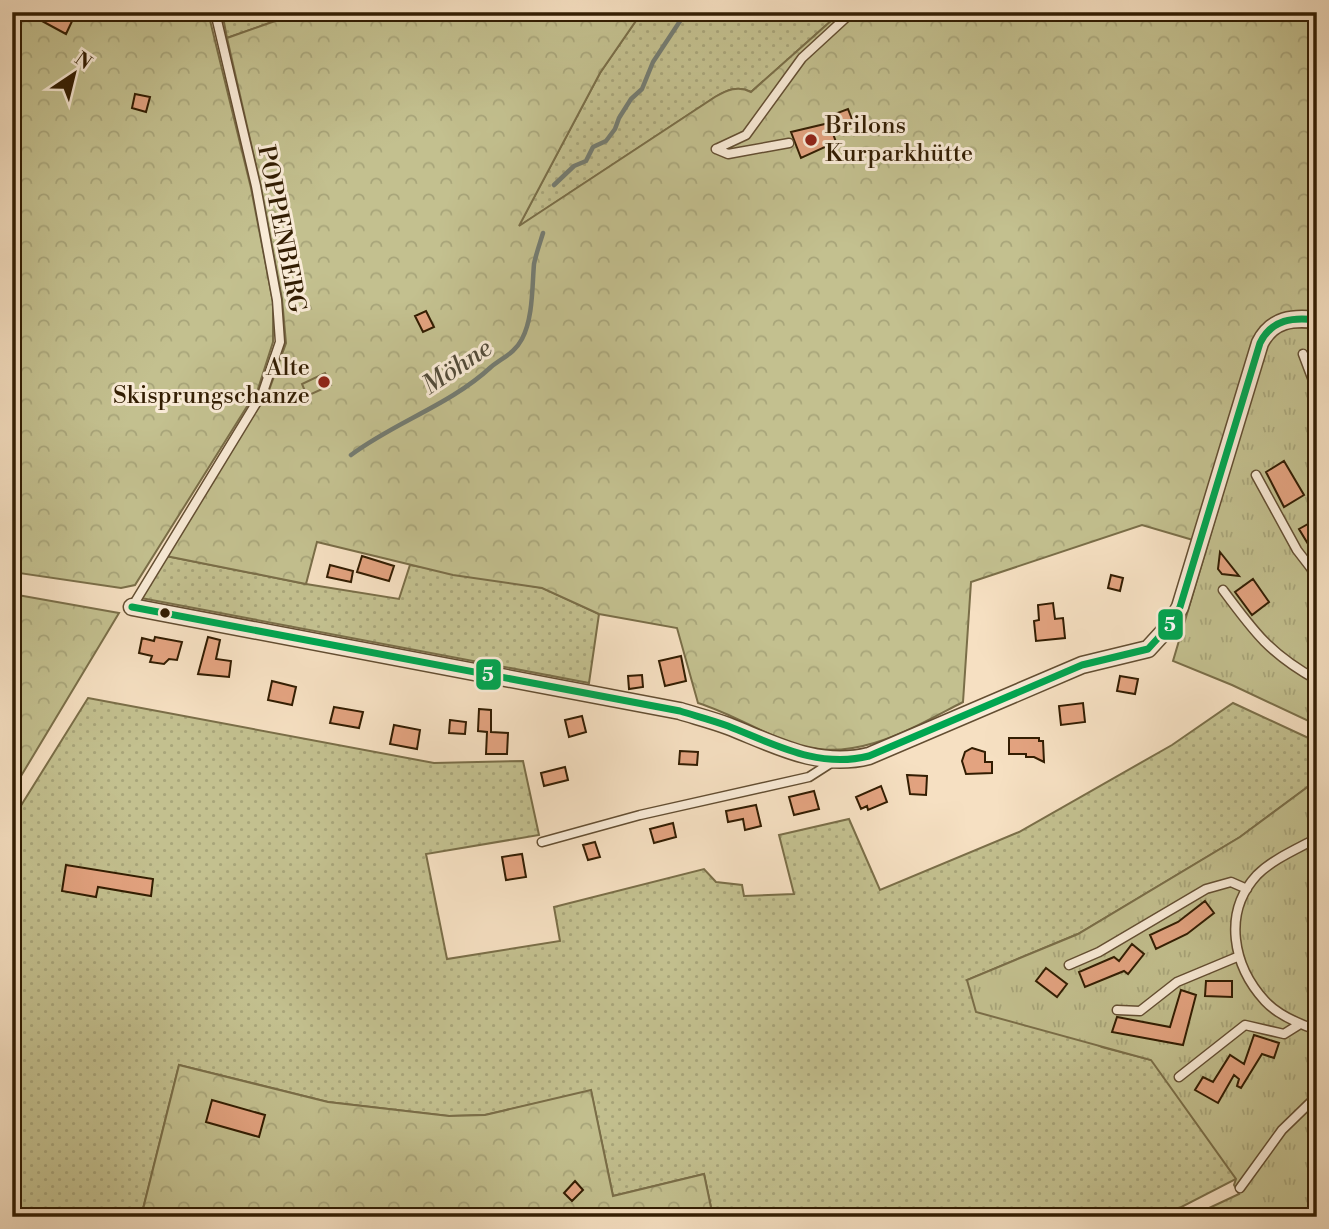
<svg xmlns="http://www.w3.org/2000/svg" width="1329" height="1229" font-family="'Libre Bodoni',serif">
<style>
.grass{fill:url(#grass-dots);stroke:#7a6e48;stroke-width:2}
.forest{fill:url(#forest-crowns);stroke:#7a6e48;stroke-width:2}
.park{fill:url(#park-tufts);stroke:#7a6e48;stroke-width:2}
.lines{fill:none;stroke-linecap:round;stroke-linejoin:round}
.stream{stroke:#747c72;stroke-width:4.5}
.building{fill:#e3a380;stroke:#321d02;stroke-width:2}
.service-casing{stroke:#634e32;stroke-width:11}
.minor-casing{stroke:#634e32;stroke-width:19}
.service{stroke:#f9ebd7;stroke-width:8}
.minor{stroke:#f9ebd7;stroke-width:16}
.bus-1-casing{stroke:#f9ebd7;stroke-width:12}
.bus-1{stroke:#00a651;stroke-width:7}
.poi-dot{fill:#8f2418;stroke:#f9ebd7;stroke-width:2.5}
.bus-dot{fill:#321d02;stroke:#f9ebd7;stroke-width:2.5}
.labels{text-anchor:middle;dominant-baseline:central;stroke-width:6;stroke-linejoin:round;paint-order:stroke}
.poi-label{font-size:24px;fill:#321d02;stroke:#f9ebd7;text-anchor:start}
.street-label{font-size:24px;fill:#321d02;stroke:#f9ebd7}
.water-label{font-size:26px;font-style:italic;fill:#534c3a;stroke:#f9ebd7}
.line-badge{stroke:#f9ebd7;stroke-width:2.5}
.badge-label{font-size:19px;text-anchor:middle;font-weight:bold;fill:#fff}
</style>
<defs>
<pattern id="grass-dots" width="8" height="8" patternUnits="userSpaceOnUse" patternTransform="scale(1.75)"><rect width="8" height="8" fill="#c3c08f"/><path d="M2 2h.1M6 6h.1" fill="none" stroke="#a8a57a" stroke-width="1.8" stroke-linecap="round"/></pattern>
<pattern id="forest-crowns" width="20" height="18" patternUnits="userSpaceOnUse" patternTransform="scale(1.75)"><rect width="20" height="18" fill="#c3c08f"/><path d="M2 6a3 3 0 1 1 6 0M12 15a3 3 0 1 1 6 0" fill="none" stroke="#a8a57a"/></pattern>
<pattern id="park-tufts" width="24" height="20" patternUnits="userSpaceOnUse" patternTransform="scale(1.75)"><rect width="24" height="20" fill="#c3c08f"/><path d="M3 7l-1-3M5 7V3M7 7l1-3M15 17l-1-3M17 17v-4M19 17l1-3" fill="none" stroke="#a8a57a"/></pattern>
</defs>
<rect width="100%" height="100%" fill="#f6e0c2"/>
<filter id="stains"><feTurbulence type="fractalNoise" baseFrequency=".00286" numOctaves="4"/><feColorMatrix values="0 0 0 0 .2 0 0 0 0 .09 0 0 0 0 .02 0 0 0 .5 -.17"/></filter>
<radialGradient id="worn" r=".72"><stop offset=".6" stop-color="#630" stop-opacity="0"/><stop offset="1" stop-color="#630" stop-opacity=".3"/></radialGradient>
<path class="grass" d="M222,12h66l-13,9 -48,17z
M642,12h199l-90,80c-13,-7 -24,-2 -36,5l-197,130 82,-154z
M166,556l140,28 93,15 11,-34 133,23 56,26 -10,69 -448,-85z
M88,698l346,65 89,-2 16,74 -113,19 21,105 113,-18 -6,-34 150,-38 12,13 26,3 2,11 50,-2 -15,-59 70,-16 31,71 139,-58 153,-87 61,-42 84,39v38l-77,57 -162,97 -111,46 135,67 49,13 88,-51 -3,170 -74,38h-449l-9,-43 -91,22 -22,-105 -106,24 -36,1 -121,-14 -149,-37 -38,152h-110l-19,-5v-392z"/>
<path class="forest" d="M12,12h196l43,176 22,114v40l-15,47 -123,196 -14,3 -109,-16z
M288,12h354l-42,61 -81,153 196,-129c12,-7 23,-12 36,-5l90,-80h476v301l-26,-1 -98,228 -51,-15 -171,57 -8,120c-51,26 -106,61 -166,43 -34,-11 -64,-31 -99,-42l-21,-75 -78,-14 -57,-26 -89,-13 -136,-33 -11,42 -140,-28 21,-39 81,-124 18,-50 -4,-44 -22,-116 -33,-145 48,-17z
M12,594l107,19 -107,178z
M179,1065l149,37 121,14 36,-1 106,-25 22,106 91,-22 9,43h-572z"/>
<path class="park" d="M1283,326l34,3v396l-85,-40 -59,-24 95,-320z
M325,373l6,12 -24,11 -5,-12z
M1317,780v437h-127l49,-23 -5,-9 2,-6 -85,-119 -175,-48 -9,-32 111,-46 162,-97z"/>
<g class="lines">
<path class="stream" d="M554,185l20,-19 12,-5 7,-14 13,-6 9,-12 4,-11 12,-19 11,-10 11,-27 33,-50
M351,455c44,-33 99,-50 140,-88 12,-10 23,-13 31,-28 11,-21 10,-51 12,-75 2,-10 6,-21 9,-31"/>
</g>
<path class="building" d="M64,12l10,5 -8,17 -37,-20z
M135,94l15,3 -4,15 -14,-4z
M848,109l5,13 -16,7 -5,-14z
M829,123l7,19 -35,16 -10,-26z
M426,311l8,16 -11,5 -8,-16z
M1284,461l20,34 -20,12 -18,-35z
M1317,519v40l-18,-30z
M1220,552l19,24 -17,-2 -4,-5z
M362,556l32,10 -5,15 -32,-9z
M330,565l23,6 -2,11 -24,-5z
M1111,575l12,3 -3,13 -12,-3z
M1253,579l16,23 -17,13 -17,-23z
M1053,603l2,16 8,-1 2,20 -29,3 -2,-20 5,-1 -1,-15z
M155,637l27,5 -5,18 -8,-1 -5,5 -14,-2 2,-6 -13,-3 3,-15 12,3z
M208,637l12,3 -4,19 15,2 -2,16 -31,-3z
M681,656l5,25 -21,5 -6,-25z
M642,675l1,12 -14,2 -1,-13z
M1120,676l18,3 -3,15 -18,-3z
M272,681l24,6 -4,18 -24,-5z
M1083,703l2,19 -24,3 -2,-19z
M334,707l29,5 -4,16 -29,-5z
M479,709l12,1v22l17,1 -1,21h-21l1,-22 -9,-1z
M582,716l4,16 -17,5 -4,-17z
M450,720l16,2 -1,12 -16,-1z
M394,725l26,5 -3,19 -27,-5z
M1009,738h30v3h4l1,21 -10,-5h-8v-3h-17z
M972,748l13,4v10h7v11l-26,1 -4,-13 3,-9z
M680,751l18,1 -1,13 -18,-1z
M565,767l3,13 -24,6 -3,-13z
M907,775l20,1 -1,19 -16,-1z
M881,786l6,16 -19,8 -1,-4 -6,3 -5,-12z
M814,791l5,18 -25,6 -5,-18z
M756,805l5,21 -16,4 -2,-11 -15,3 -2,-11z
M673,823l3,14 -22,6 -4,-14z
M595,842l5,15 -12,3 -5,-15z
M522,854l4,23 -20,3 -4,-23z
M66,865l87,14 -2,17 -53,-9 -2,10 -34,-6z
M1205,901l9,12 -27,21 -31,15 -6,-14 28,-13z
M1132,944l12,10 -16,20 -4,-3 -39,16 -6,-15 35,-15 5,4z
M1046,968l21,16 -10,13 -21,-16z
M1206,981h26v16l-27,-1z
M1181,990l15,5 -13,50 -71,-13 5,-15 53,10z
M1254,1035l25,8 -5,15 -12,-4 -21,34 -4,-2 2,-7 -5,-4 -16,28 -23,-13 8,-13 10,5 17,-27 14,9z
M212,1100l53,15 -6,22 -53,-15z
M575,1181l8,9 -11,11 -8,-8z"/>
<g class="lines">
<g class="service-casing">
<path id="service" d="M716,149l30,-14 56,-77 50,-46
M716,149l12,5 61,-11
M1303,354l14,37
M1256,475l41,75 20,26
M1223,590c31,42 47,64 94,90
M132,607l131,-215 17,-50 -3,-42 -21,-114 -41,-174
M1317,838c-20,11 -44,21 -60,37 -35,38 -24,91 8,126 14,15 34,23 52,29
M542,842l98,-27 169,-38 25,-16
M1069,965l30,-13 107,-63 25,-7 16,7
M1117,1010l23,1 37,-29 60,-25
M1179,1077l66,-52 39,9 16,-10
M1240,1188l42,-58 35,-34"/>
</g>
<g class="minor-casing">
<path id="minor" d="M132,607l548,104c16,5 32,9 48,15 46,18 90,43 141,30l213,-91 66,-16 22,-24 10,-18 80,-264c12,-24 33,-26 57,-23"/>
</g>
<use href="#service" class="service"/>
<use href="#minor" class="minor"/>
<g class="bus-1-casing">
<path id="bus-1" d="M132,607l548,104c16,5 32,9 48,15 46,18 90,43 141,30l213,-91 66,-16 22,-24 10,-18 80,-264c12,-24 33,-26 57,-23"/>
</g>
<use href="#bus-1" class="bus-1"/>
</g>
<g class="poi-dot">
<circle cx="811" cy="140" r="7"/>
<circle cx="324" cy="382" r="7"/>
</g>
<circle class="bus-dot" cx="165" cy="613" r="6"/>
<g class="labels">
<g class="poi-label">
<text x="825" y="126">Brilons<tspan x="825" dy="28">Kurparkhütte</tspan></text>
<text x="310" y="368" text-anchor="end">Alte<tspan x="310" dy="28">Skisprungschanze</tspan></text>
</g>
<g class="street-label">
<text transform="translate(281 229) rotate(79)">POPPENBERG</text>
</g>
<g class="water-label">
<text transform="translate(457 367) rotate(-34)">Möhne</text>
</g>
</g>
<g class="line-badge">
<rect x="1157" y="608" width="27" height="33" rx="7" fill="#00a651"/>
<rect x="475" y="658" width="27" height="33" rx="7" fill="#00a651"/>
</g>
<g class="badge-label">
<text x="1170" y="631">5</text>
<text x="488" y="681">5</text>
</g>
<rect width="1329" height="1229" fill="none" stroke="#f6e0c2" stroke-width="42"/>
<rect x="14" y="14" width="1301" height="1201" fill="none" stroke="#321d02" stroke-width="3.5"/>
<rect x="21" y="21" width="1287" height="1187" fill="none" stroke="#321d02" stroke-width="2"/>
<g transform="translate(74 74) rotate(35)" stroke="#f9ebd7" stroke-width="5" paint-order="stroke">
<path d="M0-5L12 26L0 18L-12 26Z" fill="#321d02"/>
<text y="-10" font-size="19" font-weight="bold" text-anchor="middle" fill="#321d02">N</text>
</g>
<rect width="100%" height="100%" filter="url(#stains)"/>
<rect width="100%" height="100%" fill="url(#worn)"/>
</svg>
